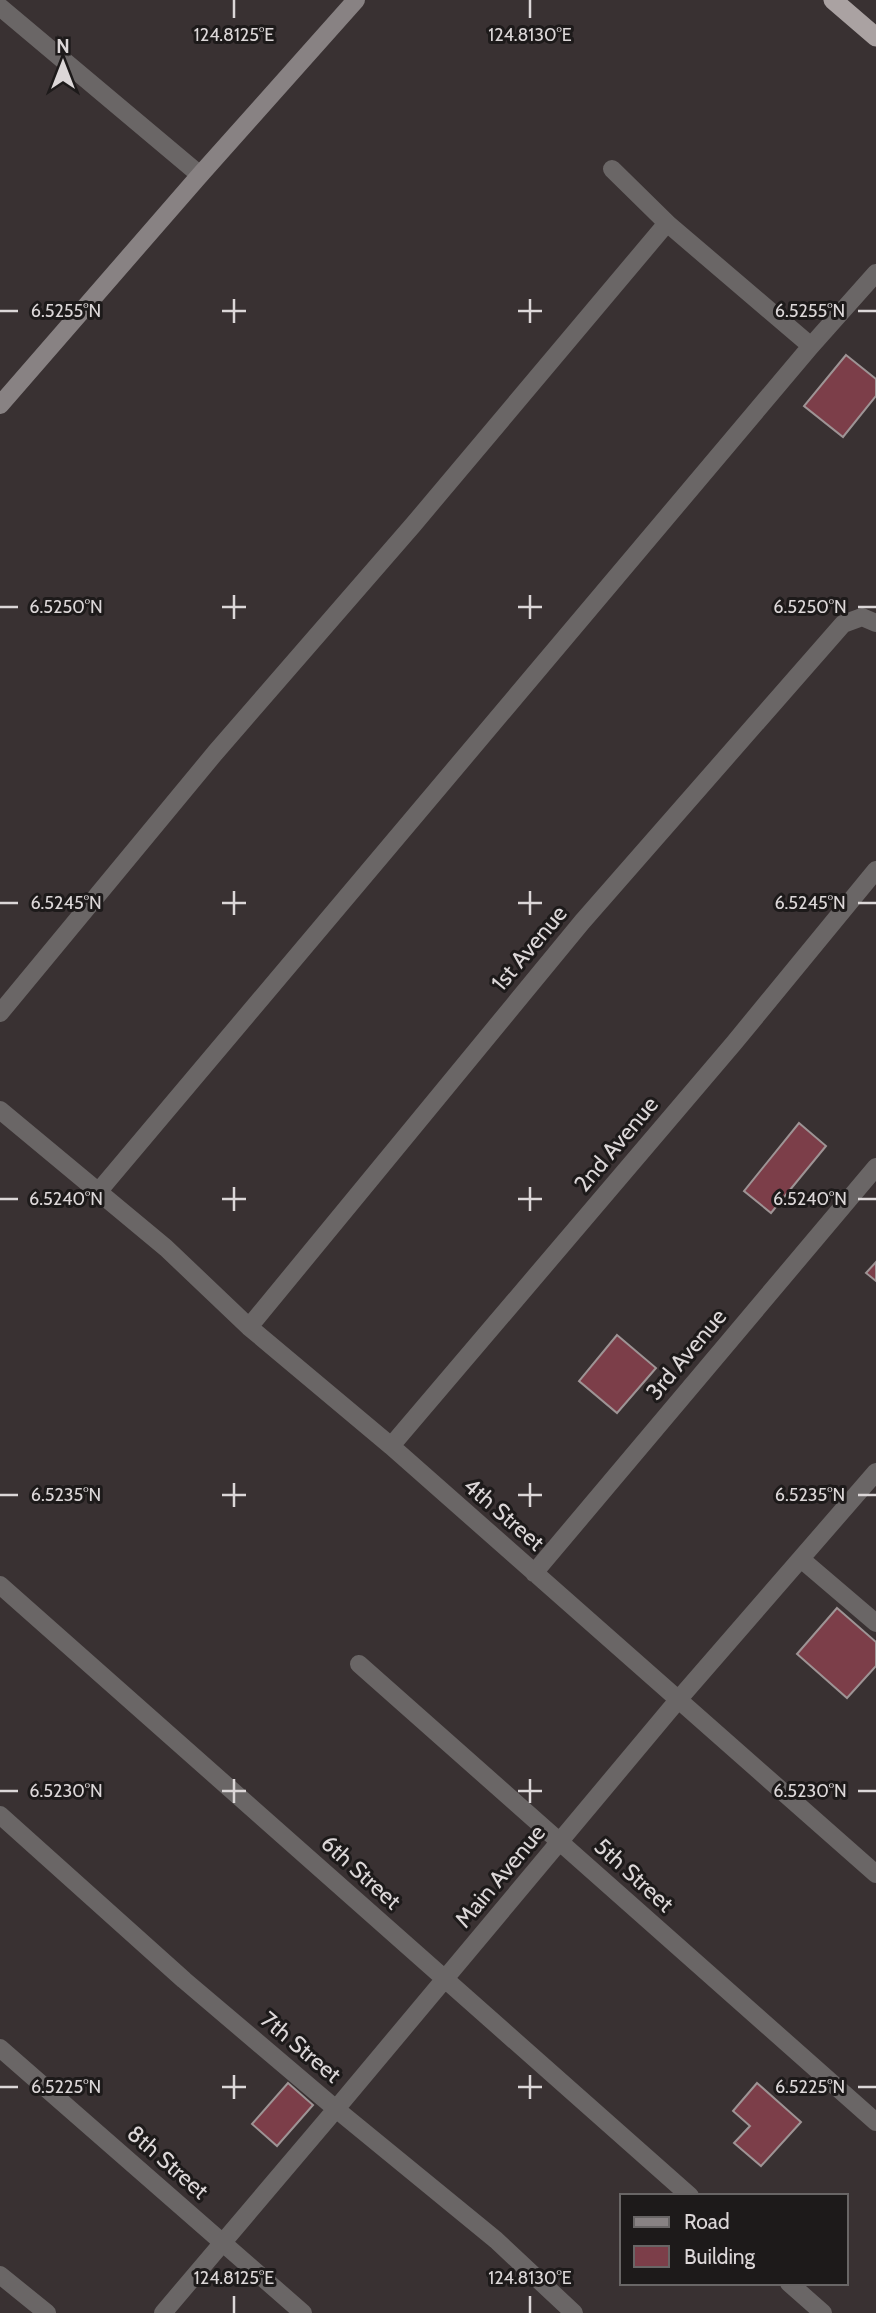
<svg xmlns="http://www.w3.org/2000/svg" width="876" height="2313" font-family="Cabin,sans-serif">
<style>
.building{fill:#7c3e49;stroke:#9e9495;stroke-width:2}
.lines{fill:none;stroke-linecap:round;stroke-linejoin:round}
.minor{stroke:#6a6666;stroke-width:18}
.secondary{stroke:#888283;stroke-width:18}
.trunk{stroke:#aaa2a2;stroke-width:19}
.ticks{fill:none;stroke:#dcd7d8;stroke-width:2.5}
.labels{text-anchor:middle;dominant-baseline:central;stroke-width:6;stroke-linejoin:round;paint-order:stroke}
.street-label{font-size:23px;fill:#dcd7d8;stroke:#1d1a1a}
.ticks-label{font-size:18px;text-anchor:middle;fill:#dcd7d8;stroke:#1d1a1a;stroke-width:6;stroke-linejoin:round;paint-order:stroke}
</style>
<rect width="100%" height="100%" fill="#393132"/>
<path class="building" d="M846,355l30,24v17l-33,41 -39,-31z
M799,1123l27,23 -55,67 -27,-22z
M876,1262v19l-10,-8z
M617,1335l39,33 -39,45 -38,-32z
M837,1608l39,34v24l-29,32 -50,-44z
M288,2083l25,22 -36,41 -25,-22z
M757,2083l44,39 -40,44 -27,-23 16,-17 -17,-15z"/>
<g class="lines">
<path class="minor" d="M0,7l200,168
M667,223l144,123
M0,1013l215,-260 198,-228 254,-302 -55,-54
M0,1110l166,138 83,79 142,119 485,428
M98,1192l713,-846 65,-73
M249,1327l333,-405 261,-298 19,-7 14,6
M391,1446l343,-403 142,-173
M801,1559l75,64
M534,1573l342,-406
M0,1585l690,611
M359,1664l517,458
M0,1815l184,165 152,129 160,131 78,73
M0,2048l303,265
M0,2275l47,38
M789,2283l34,30
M163,2313l173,-204 342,-409 198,-228"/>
<path class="secondary" d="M0,405l200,-230 156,-175"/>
<path class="trunk" d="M833,0l43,37"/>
</g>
<path class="ticks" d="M234,0v18M530,0v18M234,299v24M530,299v24M0,311h18M222,311h24M518,311h24M858,311h18M234,595v24M530,595v24M0,607h18M222,607h24M518,607h24M858,607h18M234,891v24M530,891v24M0,903h18M222,903h24M518,903h24M858,903h18M234,1187v24M530,1187v24M0,1199h18M222,1199h24M518,1199h24M858,1199h18M234,1483v24M530,1483v24M0,1495h18M222,1495h24M518,1495h24M858,1495h18M234,1779v24M530,1779v24M0,1791h18M222,1791h24M518,1791h24M858,1791h18M234,2075v24M530,2075v24M0,2087h18M222,2087h24M518,2087h24M858,2087h18M234,2296v17M530,2296v17"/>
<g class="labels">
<g class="street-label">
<text transform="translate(529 948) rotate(-50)">1st Avenue</text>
<text transform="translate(616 1144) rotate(-50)">2nd Avenue</text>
<text transform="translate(686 1354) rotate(-50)">3rd Avenue</text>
<text transform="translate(504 1514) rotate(41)">4th Street</text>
<text transform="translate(361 1872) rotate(42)">6th Street</text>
<text transform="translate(634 1875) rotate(42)">5th Street</text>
<text transform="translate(500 1876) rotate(-50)">Main Avenue</text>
<text transform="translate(301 2047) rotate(40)">7th Street</text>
<text transform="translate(168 2162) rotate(41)">8th Street</text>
</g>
</g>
<g class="ticks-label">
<text x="234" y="41">124.8125°E</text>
<text x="530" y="41">124.8130°E</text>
<text x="66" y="317">6.5255°N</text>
<text x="810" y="317">6.5255°N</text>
<text x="66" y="613">6.5250°N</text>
<text x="810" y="613">6.5250°N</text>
<text x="66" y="909">6.5245°N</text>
<text x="810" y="909">6.5245°N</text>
<text x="66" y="1205">6.5240°N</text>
<text x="810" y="1205">6.5240°N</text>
<text x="66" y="1501">6.5235°N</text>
<text x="810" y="1501">6.5235°N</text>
<text x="66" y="1797">6.5230°N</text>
<text x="810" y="1797">6.5230°N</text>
<text x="66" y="2093">6.5225°N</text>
<text x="810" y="2093">6.5225°N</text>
<text x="234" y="2284">124.8125°E</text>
<text x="530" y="2284">124.8130°E</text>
</g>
<rect x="620" y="2194" width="228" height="91" fill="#1d1a1a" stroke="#696666" stroke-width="2"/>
<rect x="634" y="2217" width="35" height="10" fill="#888283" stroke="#696666" stroke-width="2"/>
<text x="684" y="2229" font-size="21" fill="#dcd7d8">Road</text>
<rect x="634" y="2246" width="35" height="21" fill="#7c3e49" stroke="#696666" stroke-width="2"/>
<text x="684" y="2264" font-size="21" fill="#dcd7d8">Building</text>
<g transform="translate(63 63)" stroke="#1d1a1a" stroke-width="5" paint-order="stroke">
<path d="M0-5L12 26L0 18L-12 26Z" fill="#dcd7d8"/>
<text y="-10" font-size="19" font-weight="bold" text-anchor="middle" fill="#dcd7d8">N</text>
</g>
</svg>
